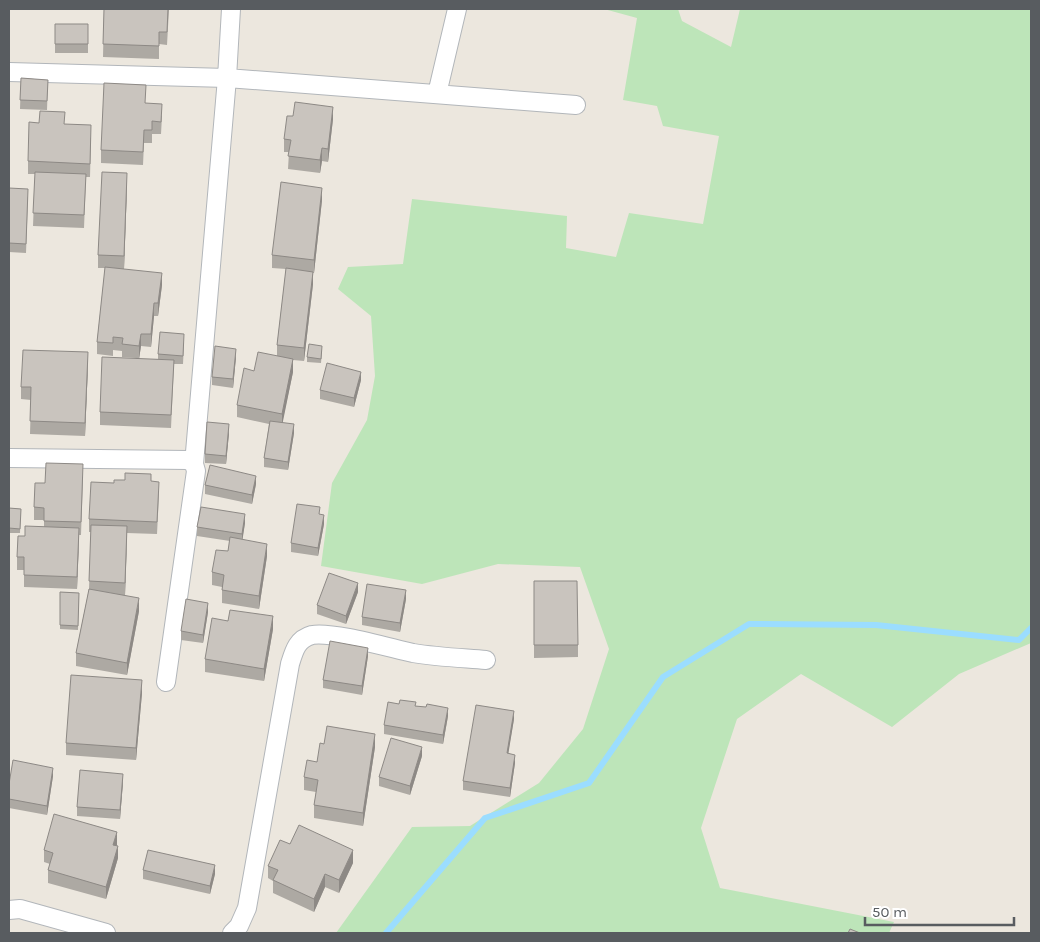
<svg xmlns="http://www.w3.org/2000/svg" width="1040" height="942" font-family="Karla,sans-serif">
<style>
.green{fill:#bde5b9}
.lines{fill:none;stroke-linecap:round;stroke-linejoin:round}
.stream{stroke:#9bddff;stroke-width:6}
.street-casing{stroke:#b2b6ba;stroke-width:20}
.street{stroke:#fff;stroke-width:18}
.wall{fill:#ada9a3}
.shaded-wall{fill:#8d8985}
.building{fill:#c9c4be;stroke:#8d8985}
</style>
<rect width="100%" height="100%" fill="#ece7de"/>
<path class="green" d="M604,9h74l4,12 49,26 9,-38h291v634l-72,31 -67,53 -91,-53 -64,45 -36,109 19,60 174,34 -5,11h-553l76,-106 58,-1 69,-43 44,-54 26,-80 -29,-82 -82,-3 -76,20 -101,-18 11,-83 35,-63 8,-44 -4,-60 -33,-27 10,-22 55,-3 9,-65 155,17 -1,32 50,9 13,-44 74,11 16,-88 -56,-10 -6,-20 -34,-6 14,-82z"/>
<g class="lines">
<path class="stream" d="M386,933l99,-115 104,-35 74,-106 86,-53 127,1 143,15 12,-12"/>
<g class="street-casing">
<path id="street" d="M9,72l218,6 349,27
M437,94l20,-85
M9,458l179,2 6,4
M166,682l30,-211 -2,-7 33,-386 4,-69
M9,910l11,-1 86,24
M232,933l7,-7 8,-18 43,-244c4,-13 7,-25 22,-29 20,-4 78,13 101,18 24,4 49,5 73,7"/>
</g>
<use href="#street" class="street"/>
</g>
<path class="wall" d="M104,9h65l-2,36 -8,-1v15l-56,-2z
M55,24h33v29h-33z
M21,78l27,2 -1,30 -27,-1z
M145,103l17,13 -1,18h-9v9h-8l-1,22 -42,-2v-13z
M333,119l-5,43 -6,-1 -2,12 -32,-4 1,-17h-5v-13z
M65,124l26,14 -1,39h-4l-2,51 -51,-2 2,-52h-7v-13z
M127,186l-3,83 38,16 -4,31h-4l-3,31 -10,-1 -2,13h19v-5l26,-11 -1,21h-9l-3,64 -71,-3v-13l36,-54 -14,-1v-6l-9,-1v6l-16,-2v-12l8,-74h-7v-13z
M9,188l19,9 -2,56 -17,-1z
M322,200l-8,73h-1v11l-9,77 -11,-1v12l-11,51 12,10 -6,37 -24,-3v-9l5,-34 -32,-7v-12l17,-34 23,-15v-11l9,-76 -14,-1v-13z
M322,351l-1,12 -14,-1v-5z
M236,357l-3,31 -21,-3v-8z
M88,365l-3,71 -55,-2 1,-34 -10,-1v-12z
M361,380l-7,27 -34,-8v-9z
M229,433l-3,31 -21,-1v-9z
M83,477l-2,58h-2l-2,54 -53,-2v-17h-7v-13l8,-21 19,-9v-7h-10v-13l11,-24z
M151,481l8,13 -2,40 -30,-1 -2,62 14,16 -12,64 -51,-9v-13l13,-64 2,-57h-2v-13l25,-36z
M256,484l-4,20 -47,-10v-9z
M9,508l12,1 -1,24h-11z
M320,514l4,10 -6,32 -27,-4v-9z
M245,523l-3,17 25,16 -8,53 -37,-6v-16l-10,-2v-13l16,-21 2,-10 -33,-5v-9z
M534,581l44,64v12l-44,1z
M60,592l19,1 -1,37 -18,-1z
M358,592l-12,32 -29,-10v-9z
M406,599l-6,33 -38,-7v-8z
M208,612l-5,31 -22,-3v-9z
M228,621l45,8 -9,52 -59,-9v-13z
M368,656l-6,39 -39,-7v-8z
M142,693l-6,67 -70,-5v-12z
M416,706l32,10 -5,28 -59,-10v-9z
M514,719l-6,34 7,10 -5,34 -47,-7v-9z
M324,744l51,3 -12,79 -49,-8v-13l2,-13 -12,-2v-13l13,-15z
M422,756l-12,39 -31,-9v-9z
M53,776l-6,39 -38,-7v-24z
M123,782l-3,37 -43,-3v-9z
M290,844l63,19 -14,30 -14,-6 -11,25 -41,-19v-12l-5,-3v-12z
M117,846l1,12 -12,41 -58,-16v-13l2,-6 -6,-2v-12z
M143,870l72,4 -5,20 -67,-15z"/>
<path class="shaded-wall" d="M333,107v12l-5,43v-13z
M322,148v13l-2,12v-13z
M127,173v13l-3,83v-13z
M322,188v12l-8,73v-13z
M313,272v12l-9,77v-13z
M162,273v12l-4,31v-13z
M154,303v13l-3,31v-13z
M141,334v12l-2,13v-13z
M236,349v8l-3,31v-9z
M88,352v13l-3,71v-13z
M293,359v13l-11,54v-12z
M361,372v8l-7,27v-9z
M229,424v9l-3,31v-8z
M294,424v9l-6,37v-8z
M256,476v8l-4,20v-9z
M245,514v9l-3,20v-9z
M324,515v9l-6,32v-8z
M127,526v13l-2,56v-12z
M79,528v13l-2,48v-12z
M267,544v12l-8,53v-13z
M358,583v9l-12,32v-8z
M406,590v9l-6,33v-9z
M139,598v13l-12,64v-12z
M208,603v9l-5,31v-8z
M273,616v13l-9,52v-12z
M368,648v8l-6,39v-9z
M142,680v13l-6,67v-12z
M448,708v8l-5,28v-9z
M514,711v8l-7,43v-9z
M375,734v13l-12,79v-13z
M422,747v9l-12,39v-9z
M515,755v8l-5,34v-9z
M53,768v8l-6,39v-9z
M123,774v8l-3,37v-9z
M117,832v13l-4,12v-12z
M118,846v12l-12,41v-12z
M353,850v13l-14,30v-13z
M215,865v9l-5,20v-8z
M325,874v13l-11,25v-13z"/>
<path class="building" d="M104,9h64l-1,23h-8v14l-56,-2z
M55,24h33v20h-33z
M21,78l27,2 -1,21 -27,-1z
M104,83l42,2 -1,18 17,1 -1,18 -9,-1v9h-8l-1,22 -42,-2z
M295,102l38,5 -5,42 -6,-1 -2,12 -32,-4 3,-16 -7,-1 3,-23h6z
M40,111l25,1 -1,12 27,1 -1,39 -62,-3 1,-39 10,1z
M35,172l51,2 -2,41 -51,-2z
M102,172l25,1 -3,83 -26,-1z
M281,182l41,6 -8,72 -42,-5z
M9,188l19,1 -2,55 -17,-1z
M105,267l57,6 -4,30h-4l-3,31h-10l-2,12 -17,-2 1,-6 -10,-1v6l-16,-1z
M286,268l27,4 -9,76 -27,-3z
M160,332l24,2 -1,22 -25,-2z
M309,344l13,2 -1,13 -14,-2z
M215,346l21,3 -3,30 -21,-2z
M23,350l65,2 -3,71 -55,-2 1,-34h-10z
M258,352l35,7 -11,55 -45,-9 7,-37 10,3z
M102,357l72,3 -3,55 -71,-3z
M327,363l34,9 -7,26 -34,-8z
M270,421l24,3 -6,38 -24,-4z
M207,422l22,2 -3,32 -21,-2z
M46,463l37,1 -2,58 -37,-1v-13l-10,-1 1,-24h10z
M210,465l46,11 -4,19 -47,-10z
M125,473l26,1v7l8,1 -2,40 -68,-3 2,-37 23,1v-3h11z
M297,504l23,3 -1,7 5,1 -6,33 -27,-5z
M201,507l44,7 -3,20 -45,-7z
M9,508l12,1 -1,20 -11,-1z
M91,525l36,1 -2,57 -36,-2z
M25,526l54,2 -2,49 -53,-2v-18h-7l1,-21h7z
M230,537l37,7 -8,52 -37,-6 2,-15 -12,-3 4,-22 12,1z
M329,573l29,10 -12,33 -29,-11z
M534,581h43l1,64h-44z
M367,584l39,6 -6,33 -38,-6z
M89,589l50,9 -12,65 -51,-10z
M60,592l19,1 -1,33 -18,-1z
M186,599l22,4 -5,32 -22,-4z
M230,610l43,6 -9,53 -59,-10 7,-41 16,3z
M330,641l38,7 -6,38 -39,-6z
M71,675l71,5 -6,68 -70,-5z
M400,700l16,2 -1,4 11,1 1,-3 21,4 -5,27 -59,-10 4,-23 11,2z
M476,705l38,6 -7,42 8,2 -5,33 -47,-7z
M327,726l48,8 -12,79 -49,-8 4,-25 -14,-3 3,-17 10,2 3,-19 4,1z
M391,738l31,9 -12,39 -31,-9z
M13,760l40,8 -6,38 -38,-7v-15z
M80,770l43,4 -3,36 -43,-3z
M54,814l63,18 -4,13 5,1 -12,41 -58,-17 5,-17 -9,-3z
M299,825l54,25 -14,30 -14,-6 -11,25 -41,-19 5,-10 -10,-4 12,-26 10,4z
M148,850l67,15 -5,21 -67,-16z
M850,929l10,4h-12z"/>
<rect width="1040" height="942" fill="none" stroke="#585c60" stroke-width="20"/>
<path d="M865 917v8h149v-8" fill="none" stroke="#585c60" stroke-width="2.5"/>
<text x="872" y="917" font-size="15" fill="#585c60" stroke="#ffffff" stroke-width="4" paint-order="stroke">50 m</text>
</svg>
